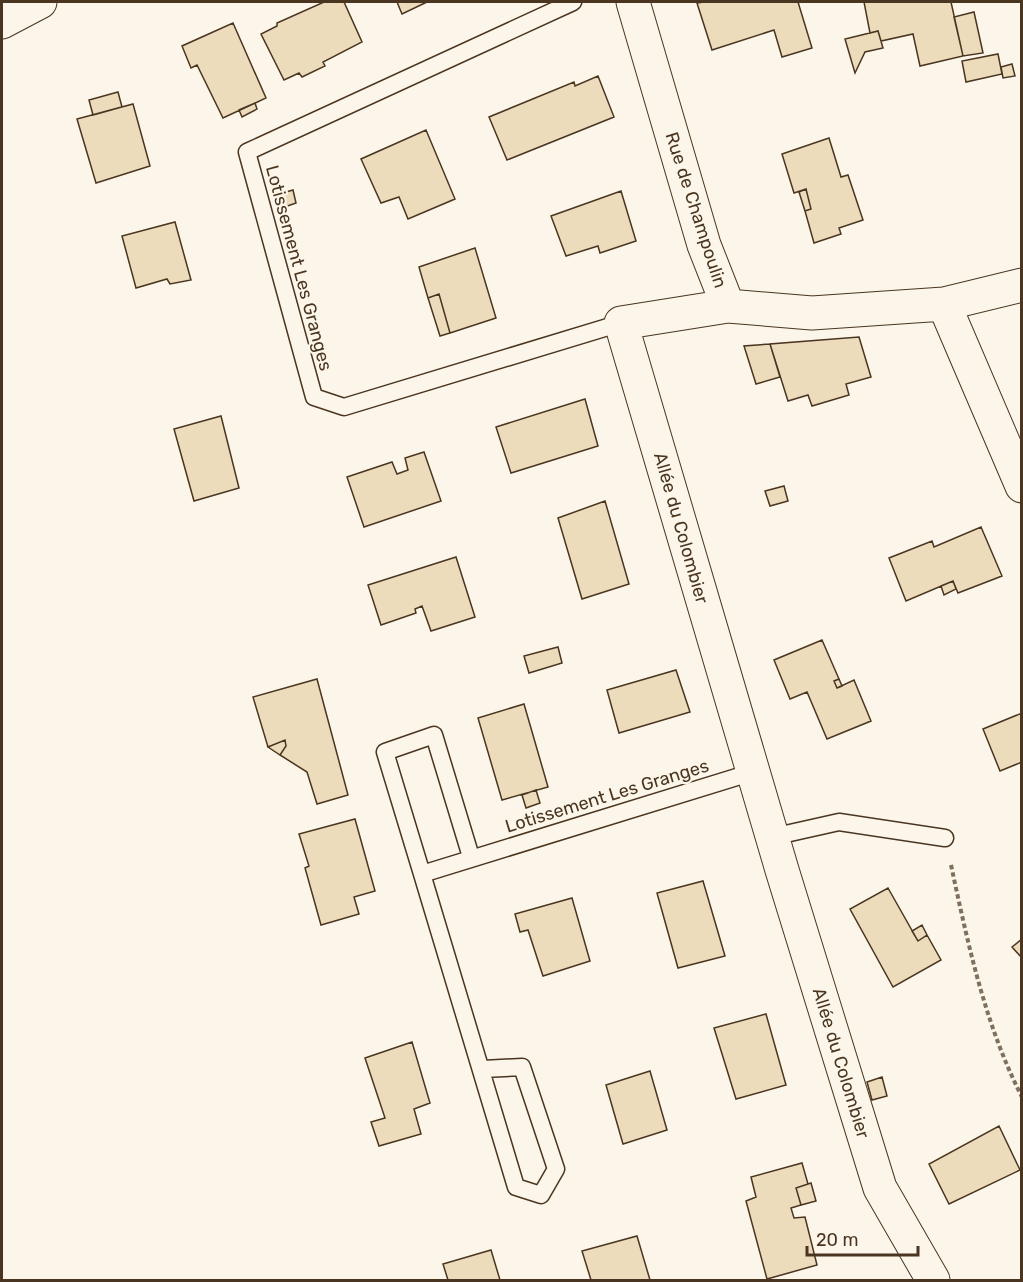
<svg xmlns="http://www.w3.org/2000/svg" width="1023" height="1282" font-family="Rubik,sans-serif">
<style>
.building{fill:#ecdcbc;stroke:#4a3520;stroke-width:1.5}
.lines{fill:none;stroke-linecap:round;stroke-linejoin:round}
.service-casing{stroke:#4a3520;stroke-width:19}
.minor-casing{stroke:#4a3520;stroke-width:35}
.secondary-casing{stroke:#4a3520;stroke-width:35}
.path{stroke:#7f6f5c;stroke-width:4;stroke-dasharray:4.5 3;stroke-linecap:butt}
.service{stroke:#fbf6e9;stroke-width:16}
.minor{stroke:#fbf6e9;stroke-width:33}
.secondary{stroke:#fbf6e9;stroke-width:33}
.labels{text-anchor:middle;dominant-baseline:central;stroke-width:4.5;stroke-linejoin:round;paint-order:stroke}
.street-label{font-size:18px;fill:#4a3520;stroke:#fbf6e9}
</style>
<rect width="100%" height="100%" fill="#fbf6e9"/>
<path class="building" d="M324,2h20l18,40 -39,20 2,4 -23,11 -3,-4 -15,7 -23,-46 16,-8v-3z
M397,2h30l-25,12z
M704,2h94l14,46 -30,9 -8,-27 -62,20 -15,-47z
M864,2h87l12,54 -43,10 -7,-32 -32,7 -3,-10 -8,2z
M974,12l9,41 -20,3 -9,-39z
M233,23l33,75 -43,20 -26,-53 -6,3 -9,-22z
M878,31l5,17 -18,4 -10,21 -10,-34z
M998,54l4,20 -36,8 -4,-21z
M1012,64l3,12 -12,2 -2,-11z
M598,76l16,41 -107,43 -18,-43 85,-35 1,4z
M118,92l4,15 -29,8 -4,-15z
M255,103l2,6 -15,8 -3,-7z
M133,104l17,62 -54,17 -19,-64z
M426,130l29,69 -47,20 -9,-22 -18,6 -20,-44z
M829,138l12,39 7,-2 15,45 -24,8 2,6 -27,9 -9,-32 6,-2 -5,-20 -12,4 -12,-39z
M806,189l5,20 -6,2 -6,-19z
M293,190l3,13 -14,5 -3,-14z
M621,191l15,50 -36,12 -2,-7 -32,10 -15,-40z
M175,222l16,58 -21,4 -3,-5 -31,9 -14,-52z
M475,248l21,70 -46,15 -11,-39 -11,4 -9,-31z
M439,294l11,39 -10,3 -12,-38z
M859,337l12,40 -25,7 3,11 -37,11 -4,-11 -20,6 -18,-57z
M770,344l10,33 -24,7 -12,-38z
M585,399l13,47 -87,27 -15,-46z
M221,416l18,72 -45,13 -20,-72z
M424,452l17,49 -77,26 -17,-50 45,-15 5,12 11,-4 -3,-12z
M784,486l4,15 -18,5 -5,-15z
M605,501l24,83 -47,15 -24,-81z
M981,527l21,49 -44,17 -5,-12 -47,20 -17,-43 43,-17 2,6z
M456,557l19,60 -44,14 -9,-25 -7,3 1,4 -35,12 -13,-40z
M953,581l3,8 -12,6 -3,-9z
M822,640l17,39 -5,2 3,7 17,-8 17,41 -44,18 -20,-47 -17,7 -16,-39z
M558,647l4,16 -33,10 -5,-17z
M676,670l14,42 -71,21 -12,-43z
M317,679l31,116 -31,9 -10,-32 -27,-17 6,-9 -1,-6 -17,7 -15,-50z
M839,679l3,7 -5,2 -3,-7z
M524,704l24,83 -46,13 -24,-82z
M1022,713v49l-22,9 -17,-42z
M285,740l1,6 -6,9 -12,-8z
M536,790l4,13 -14,5 -4,-13z
M355,819l20,72 -21,6 5,17 -38,11 -16,-57 4,-2 -10,-32z
M703,881l22,75 -47,12 -21,-75z
M888,888l30,53 9,-6 14,25 -48,27 -43,-78z
M572,898l18,63 -47,15 -15,-46 -8,2 -5,-18z
M922,925l5,10 -9,6 -6,-10z
M1022,939v19l-10,-11z
M766,1014l20,71 -50,14 -22,-71z
M412,1042l18,61 -16,6 7,25 -42,12 -8,-24 14,-4 -20,-60z
M650,1071l17,59 -44,14 -17,-59z
M882,1077l5,19 -15,4 -5,-18z
M999,1126l21,44 -71,34 -20,-40z
M802,1163l6,21 -12,4 5,17 -10,3 3,10 11,-1 12,48 -50,14 -21,-78 10,-4 -5,-20z
M811,1183l5,18 -15,4 -5,-17z
M637,1236l13,44h-59l-9,-29z
M491,1250l9,30h-52l-5,-16z"/>
<g class="lines">
<g class="service-casing">
<path id="service" d="M573,2l-326,150 67,245 30,10 277,-84
M772,837l67,-15 106,16
M422,874l-37,-122 49,-17 37,122
M483,1069l39,-2 34,102 -15,26 -25,-8 -94,-313 331,-102"/>
</g>
<g class="minor-casing">
<path id="minor" d="M633,2l71,243 24,61 84,7 132,-9 78,-19
M944,304l78,182
M728,306l-107,17 161,547 98,318 53,92"/>
</g>
<g class="secondary-casing">
<path id="secondary" d="M2,22l38,-20"/>
</g>
<path class="path" d="M951,865c17,79 34,160 71,232"/>
<use href="#service" class="service"/>
<use href="#minor" class="minor"/>
<use href="#secondary" class="secondary"/>
</g>
<g class="labels">
<g class="street-label">
<text transform="translate(696 210) rotate(72)">Rue de Champoulin</text>
<text transform="translate(299 268) rotate(75)">Lotissement Les Granges</text>
<text transform="translate(681 528) rotate(74)">Allée du Colombier</text>
<text transform="translate(607 796) rotate(-17)">Lotissement Les Granges</text>
<text transform="translate(841 1063) rotate(73)">Allée du Colombier</text>
</g>
</g>
<rect width="1023" height="1282" fill="none" stroke="#4a3520" stroke-width="6"/>
<path d="M807 1246v9h111v-9" fill="none" stroke="#4a3520" stroke-width="3"/>
<text x="816" y="1246" font-size="18" fill="#4a3520" stroke="#fbf6e9" stroke-width="4.5" paint-order="stroke">20 m</text>
</svg>
